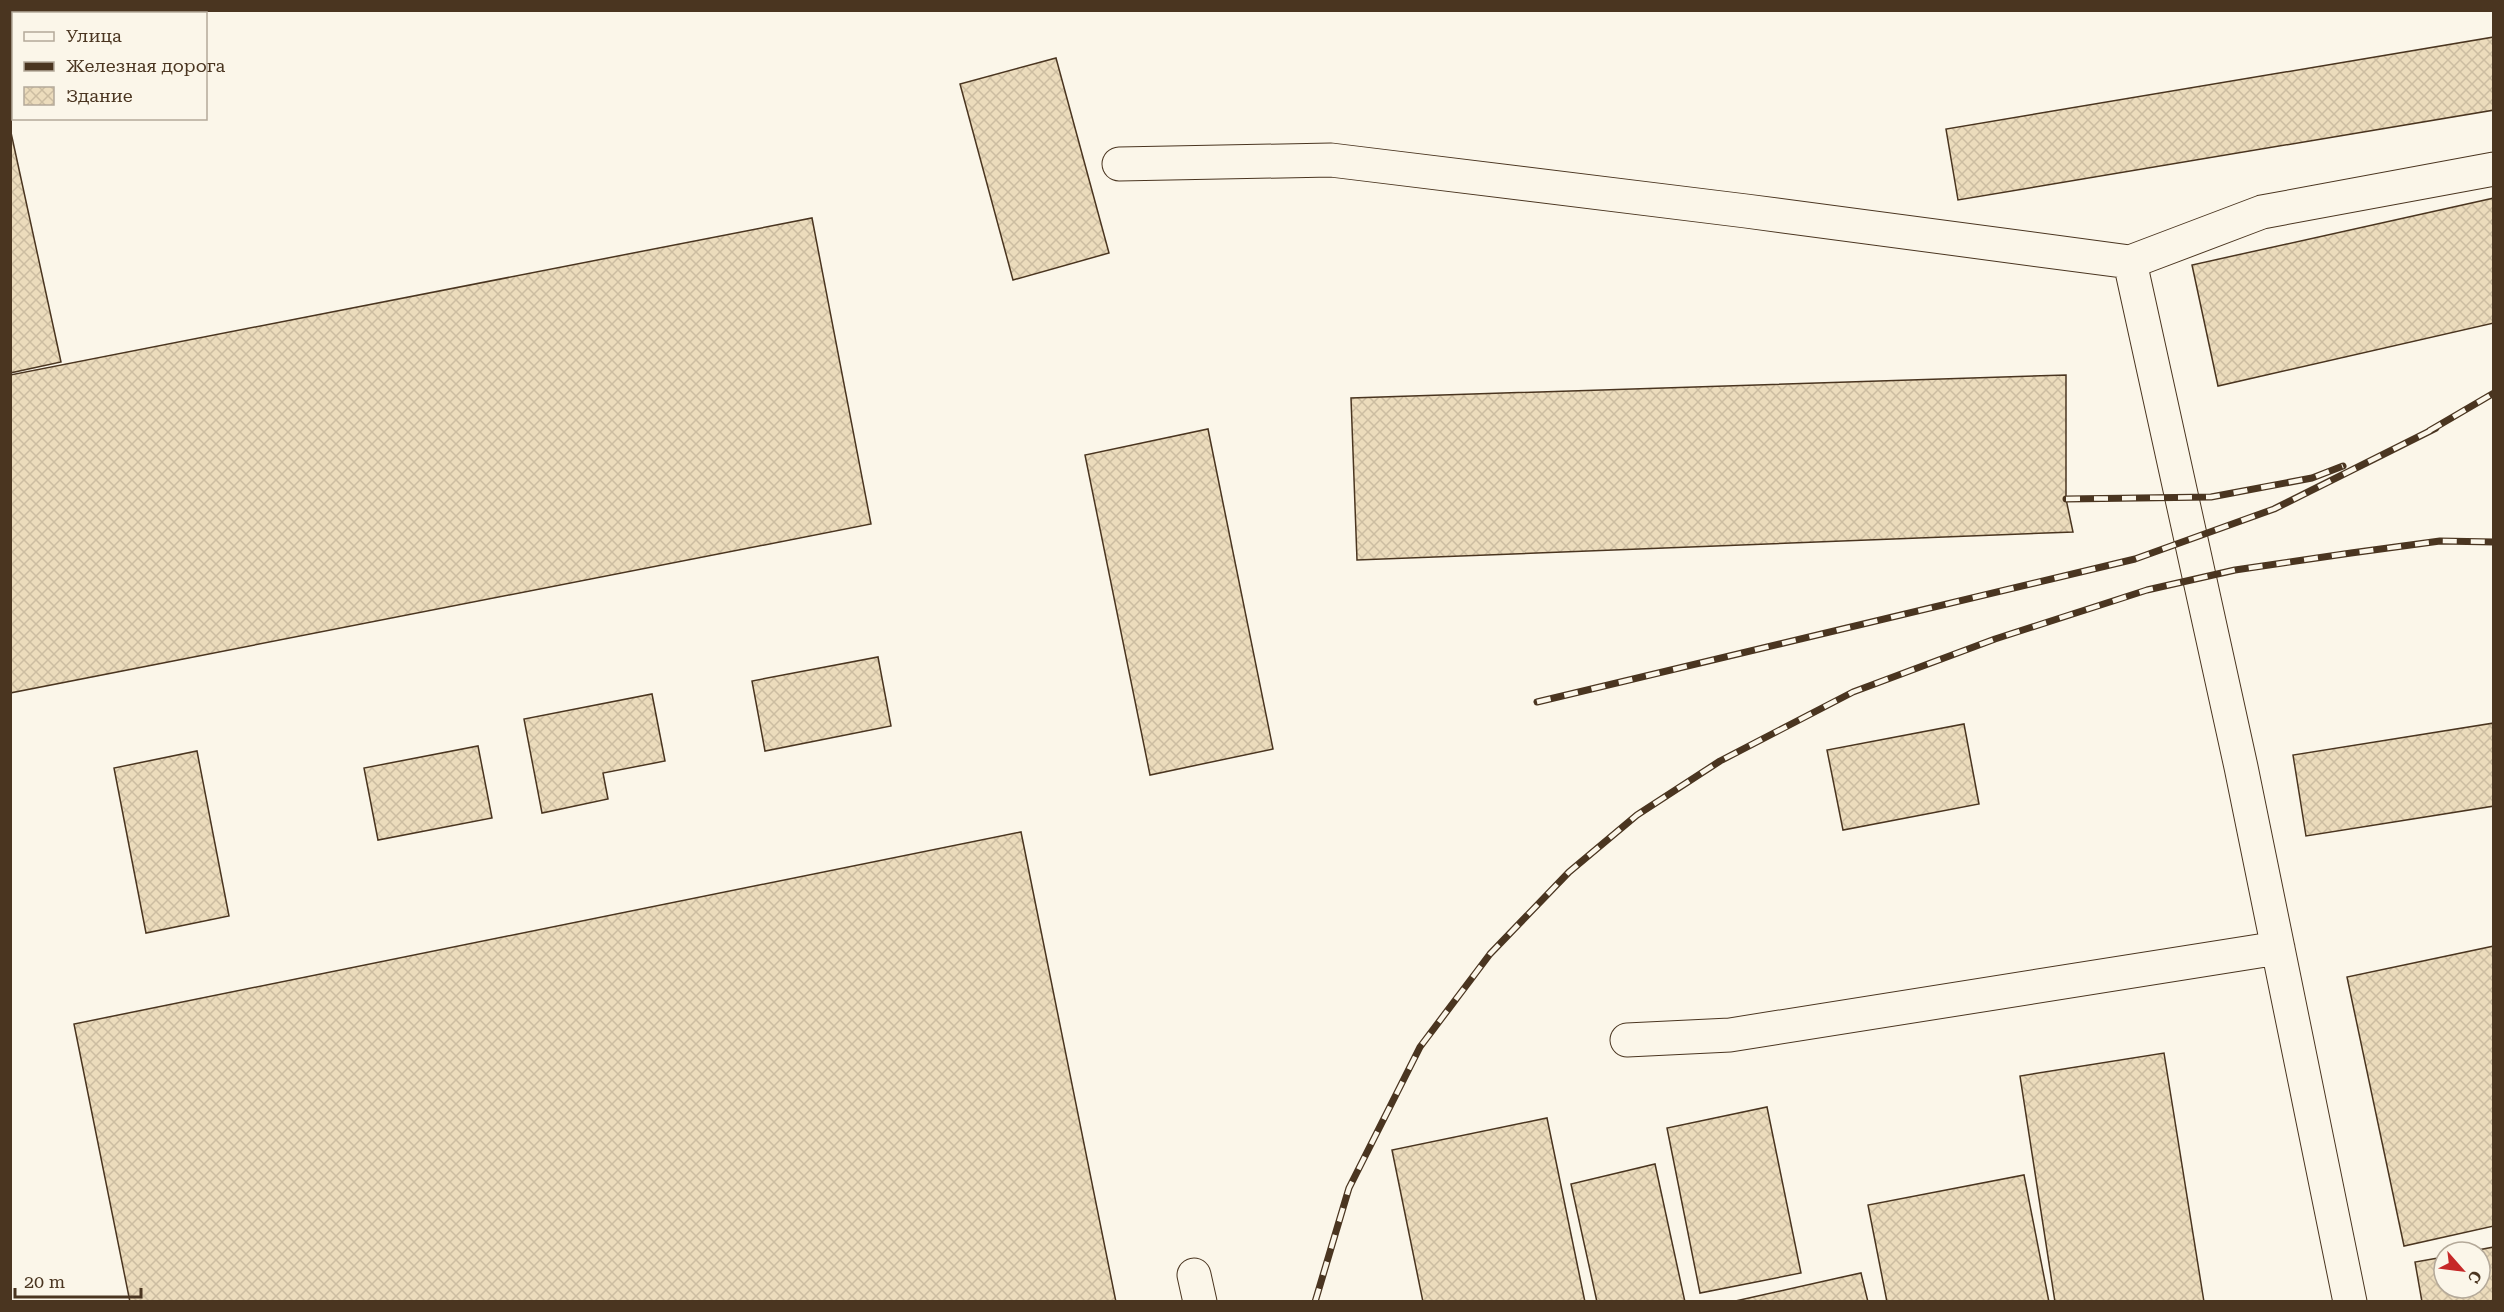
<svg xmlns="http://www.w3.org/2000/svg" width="2504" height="1312" font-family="'Roboto Serif',serif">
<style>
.building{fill:url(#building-cross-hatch);stroke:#4a3520;stroke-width:1.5}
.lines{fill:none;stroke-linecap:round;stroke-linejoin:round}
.minor-casing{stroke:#4a3520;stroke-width:35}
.minor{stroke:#fbf6e9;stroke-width:33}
.rail-casing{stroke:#4a3520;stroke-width:7}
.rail{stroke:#fbf6e9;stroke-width:4.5;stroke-dasharray:14;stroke-linecap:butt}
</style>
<defs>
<pattern id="building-cross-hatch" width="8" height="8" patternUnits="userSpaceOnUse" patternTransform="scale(1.5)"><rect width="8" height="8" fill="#ecdcbc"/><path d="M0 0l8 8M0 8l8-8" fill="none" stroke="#ccbda1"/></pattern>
</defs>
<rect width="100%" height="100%" fill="#fbf6e9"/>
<path class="building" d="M2494,37v73l-536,90 -12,-71z
M1056,58l53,195 -96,27 -53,-196z
M10,128l51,234 -51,11z
M2494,198v125l-276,63 -26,-121z
M812,218l59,306 -861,169v-318z
M2066,375v124l7,33 -716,28 -6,-162z
M1208,429l65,320 -123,26 -65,-320z
M878,657l13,69 -126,25 -13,-70z
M652,694l13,67 -62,12 5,26 -66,14 -18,-94z
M2494,723v83l-188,30 -13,-81z
M1964,724l15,80 -136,26 -16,-80z
M478,746l14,72 -114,22 -14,-72z
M197,751l32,165 -83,17 -32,-165z
M1021,832l95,470h-986l-56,-278z
M2494,946v280l-90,20 -57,-269z
M2164,1053l40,249h-149l-35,-226z
M1767,1107l34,166 -101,20 -33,-165z
M1547,1118l38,184h-162l-31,-152z
M1655,1164l30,138h-88l-26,-118z
M2024,1175l25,127h-162l-19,-97z
M2494,1247v55h-72l-7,-40 29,-5v31h36v-36h-13z
M1861,1273l7,29h-137l107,-24z"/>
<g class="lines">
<g class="minor-casing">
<path id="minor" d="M1119,164l212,-4 415,51 384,51 111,505 109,535
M2130,262l132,-50 232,-43
M1627,1040l103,-5 548,-87
M1194,1275l6,27"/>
</g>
<use href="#minor" class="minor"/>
<g class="rail-casing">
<path id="rail" d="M2429,431l65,-38
M2066,499l145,-2 101,-19 31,-12
M1537,702l598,-143 139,-50 162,-81
M1315,1302l34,-114 71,-141 70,-93 79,-82 68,-57 83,-54 133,-69 142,-53 152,-49 88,-20 116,-17 89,-12 54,1"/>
</g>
<use href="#rail" class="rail"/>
</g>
<rect width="2504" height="1312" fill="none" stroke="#4a3520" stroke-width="24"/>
<rect x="12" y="12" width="195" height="108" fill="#fbf6e9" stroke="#b4a999" stroke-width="1.5"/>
<rect x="24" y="32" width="30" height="9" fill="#fbf6e9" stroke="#b4a999" stroke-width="1.5"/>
<text x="66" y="42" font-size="18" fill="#4a3520">Улица</text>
<rect x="24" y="62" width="30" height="9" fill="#4a3520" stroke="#b4a999" stroke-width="1.5"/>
<text x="66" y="72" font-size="18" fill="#4a3520">Железная дорога</text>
<rect x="24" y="87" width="30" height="18" fill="url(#building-cross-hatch)" stroke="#b4a999" stroke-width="1.5"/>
<text x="66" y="102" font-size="18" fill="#4a3520">Здание</text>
<g transform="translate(2462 1270) rotate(118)"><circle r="28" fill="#fbf6e9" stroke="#b4a999" stroke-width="1.5"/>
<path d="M0-4.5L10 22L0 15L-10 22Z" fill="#c62828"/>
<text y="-9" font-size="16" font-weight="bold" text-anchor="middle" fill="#4a3520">С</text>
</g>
<path d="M15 1288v9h126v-9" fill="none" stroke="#4a3520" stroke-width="3"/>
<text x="24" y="1288" font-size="18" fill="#4a3520" stroke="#fbf6e9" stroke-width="4.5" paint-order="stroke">20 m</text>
</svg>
